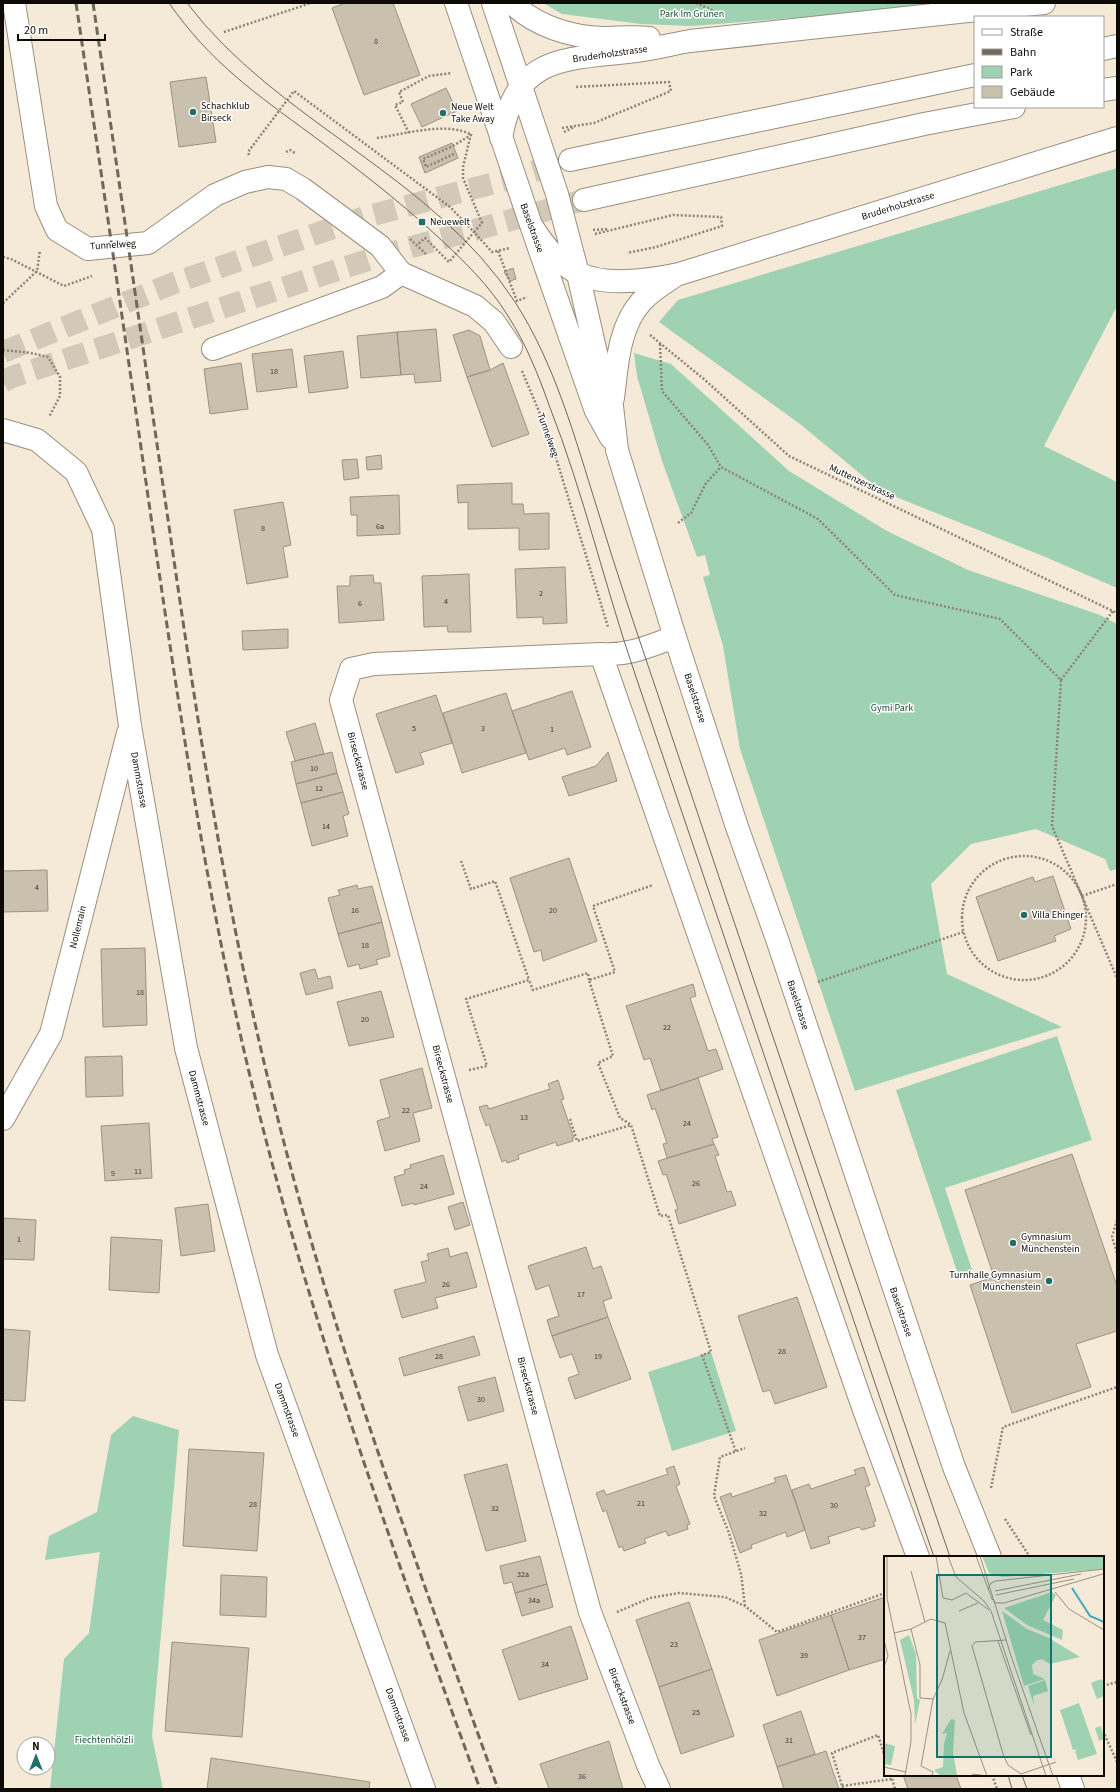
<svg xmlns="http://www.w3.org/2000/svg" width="1120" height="1792" font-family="'Source Sans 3',sans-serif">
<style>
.green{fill:#9fd2b2}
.building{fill:#cac0ae;stroke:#9c9281}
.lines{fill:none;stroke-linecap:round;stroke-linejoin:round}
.secondary-tunnel{stroke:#d2c9b8;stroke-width:22;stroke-dasharray:22 11;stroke-linecap:butt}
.minor-casing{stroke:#998f7e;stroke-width:24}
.secondary-casing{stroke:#998f7e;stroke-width:24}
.path{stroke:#8c8478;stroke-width:2.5;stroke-dasharray:2 2;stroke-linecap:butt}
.minor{stroke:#fff;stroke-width:22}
.secondary{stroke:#fff;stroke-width:22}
.tram{stroke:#6e685d;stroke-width:1}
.rail{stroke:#6e685d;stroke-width:3;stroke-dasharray:8 4;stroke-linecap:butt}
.poi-dot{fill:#246e6a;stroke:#fff;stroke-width:1.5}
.labels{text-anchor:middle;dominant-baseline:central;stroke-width:3;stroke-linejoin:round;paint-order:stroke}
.number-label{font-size:8px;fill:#3d3830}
.park-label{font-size:10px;fill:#174d31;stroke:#fff}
.street-label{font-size:10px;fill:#0e0b06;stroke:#fff}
.poi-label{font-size:10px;fill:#0e0b06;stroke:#fff;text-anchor:start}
.inset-river{fill:none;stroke:#49a7bc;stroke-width:2}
.inset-road{fill:none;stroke:#999183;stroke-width:1}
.view{fill:#0f766e;fill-opacity:0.15;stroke:#0f766e;stroke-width:2}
.inset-edge{fill:none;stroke:#0e0b06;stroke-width:2}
</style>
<rect width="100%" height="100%" fill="#f5ead7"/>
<path class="green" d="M543,3h442l-293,23 -51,-2 -79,-10z
M1117,168v138l-73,140 73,36v106l-74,-32 -162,-65 -81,-67 -141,-102 19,-22z
M634,353l37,11 118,107 98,60 81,39 132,45 17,9v245l-7,2 -5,-12 -69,-30 -65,15 -40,40 16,90 115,53 -207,64 -115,-342 -17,-103 -20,-69 7,-2 -5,-20 -8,2 -35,-96 -25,-85z
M1057,1036l35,104 -147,48 27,82 -14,4 -62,-184z
M711,1352l25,79 -64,20 -24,-79z
M133,1416l46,14 -27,306 11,53h-113l14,-130 25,-26 11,-81 -55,8 4,-24 48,-24 14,-77z"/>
<path class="building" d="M345,3h48l27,72 -56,20 -32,-87z
M206,77l10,65 -37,5 -9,-65z
M446,88l11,23 -35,16 -11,-23z
M452,143l6,15 -33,15 -6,-16z
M513,268l3,11 -6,2 -6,-9z
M436,329l5,52 -26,2 -1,-9 -13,1 -4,-43z
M469,330l11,6 10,34 -23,7 -14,-42z
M397,332l4,43 -40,3 -4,-42z
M292,349l5,38 -40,5 -5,-38z
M343,351l5,37 -39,5 -5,-37z
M241,363l7,46 -38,5 -6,-45z
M503,363l26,71 -37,13 -25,-70 23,-7z
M381,455l1,14 -15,1 -1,-13z
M357,459l2,19 -15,2 -2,-20z
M512,483v21h11l1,10 25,-1v36l-30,1v-22l-51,1v-27l-10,1 -1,-18z
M399,495l1,39 -43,2v-21h-6l-1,-18z
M283,502l8,43 -8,2 5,30 -41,7 -13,-74z
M565,567l2,56 -24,1v-7l-26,1 -2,-49z
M469,574l2,58h-23l-1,-6 -23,1 -2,-51z
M373,575l1,8h7l3,37 -45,3 -2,-37h13v-10z
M288,629v19l-45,2 -1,-19z
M572,691l19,56 -24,8 -2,-7 -36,12 -17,-49z
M506,693l20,60 -64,20 -19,-60z
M436,695l16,48 -32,10 4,11 -28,9 -20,-59z
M315,723l9,31 -29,7 -9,-29z
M332,752l5,21 -41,11 -5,-22z
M608,752l9,29 -48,15 -7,-19 34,-11z
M337,773l6,19 -42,11 -5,-19z
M343,792l6,22 -6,2 5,20 -36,10 -11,-43z
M569,858l28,83 -54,20 -2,-11 -7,2 -24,-74z
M47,870l1,41 -45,1v-41z
M1053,876l18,53 -17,7 2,5 -58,20 -22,-64 57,-20 2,5z
M357,885l1,4 14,-3 10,36 -44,12 -10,-36 12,-3 -2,-5z
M382,922l8,34 -14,4 2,4 -18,5 -1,-5 -11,3 -10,-33z
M145,948l2,77 -44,2 -2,-78z
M315,969l3,10 12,-3 3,12 -27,7 -6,-22z
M693,984l3,12 -6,2 18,53 8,-2 7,20 -62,22 -11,-33 -6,2 -18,-54z
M381,991l13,46 -45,9 -12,-44z
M122,1056l1,40 -37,1 -1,-40z
M422,1068l10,40 -19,5 7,28 -35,10 -8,-30 13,-4 -10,-37z
M698,1078l20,59 -6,2 2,5 -47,14 -4,-14 4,-1 -12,-35 -3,2 -5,-15z
M558,1080l6,19 -3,1 13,38h-2l1,3 -16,5 -1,-4 -38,13 1,4 -12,4 -1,-3 -4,2 -13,-38 -3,2 -7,-19 8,-2 2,4 61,-20 -2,-5z
M149,1123l3,55 -47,3 -4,-55z
M714,1144l5,11 -4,1 12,36 4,-1 5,14 -57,19 -4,-14 3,-1 -12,-35 -3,1 -5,-14z
M1072,1154l45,132v45l-41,13 15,43 -79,26 -42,-128 24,-8 -29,-87z
M443,1155l11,39 -40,11v-2l-12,3 -8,-29 11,-3 -1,-4 7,-2 -1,-3z
M463,1202l7,23 -15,5 -7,-23z
M208,1204l7,47 -34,5 -6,-48z
M3,1218l33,2 -2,40 -31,-1z
M111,1237l51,3 -3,53 -50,-3z
M586,1247l7,22 8,-3 11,32 -9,3 5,16 -56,19 -5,-16 12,-4 -10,-31 -13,5 -8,-24z
M448,1248l2,9 17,-5 10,35 -42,11 3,10 -36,10 -8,-28 32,-8 -5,-20 8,-2 -2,-6z
M797,1297l30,90 -52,17 -5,-14 -7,2 -25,-76z
M608,1317l23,62 -56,20 -7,-21 11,-4 -7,-20 -12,4 -8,-22z
M3,1329l27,2 -5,70 -22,-1z
M474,1336l6,19 -76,21 -5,-18z
M495,1377l9,34 -36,10 -10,-34z
M189,1449l75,4 -7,98 -74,-5z
M507,1464l19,77 -40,10 -22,-76z
M674,1466l6,18 -4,2 14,38 -3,1 1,4 -20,7 -2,-5 -22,8 2,4 -22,8 -2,-5 -3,2 -13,-38 -3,2 -7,-19 8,-3 2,5 62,-21 -2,-5z
M864,1467l6,18 -5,2 11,34 -3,1 2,4 -13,4 -3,-3 -31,10 2,6 -19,6 -19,-59 17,-6 2,5 45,-15 -2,-4z
M786,1475l19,55 -18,7 -1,-5 -35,13 1,3 -12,5 -20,-56 11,-4 1,4 44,-15 -2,-4z
M540,1556l7,28 -32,9 -3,-11 -8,2 -4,-18z
M221,1575l46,2 -1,40 -46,-2z
M547,1584l6,23 -31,9 -7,-23z
M885,1597v62l-36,11 -18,-55z
M689,1602l23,67 -53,18 -23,-67z
M831,1615l18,55 -72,26 -18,-56z
M571,1626l17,53 -69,21 -17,-50z
M172,1642l77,6 -7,89 -77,-6z
M712,1669l22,67 -53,18 -22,-67z
M801,1711l14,43 -38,13 -14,-42z
M609,1741l14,48h-74l-9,-25z
M826,1751l13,38h-55l-7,-22z
M211,1758l159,24 -1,7h-162z
M903,1775h53l5,14h-53z"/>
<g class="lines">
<path class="secondary-tunnel" d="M3,352l171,-69 191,-66 141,-37 61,-19
M3,382l9,-5 374,-123 198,-54"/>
<g class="minor-casing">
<path id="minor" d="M14,3l32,203 11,24 31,19 60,-6 67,-48 30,-13 23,-5 18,2 17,10 77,57 21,27 74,33 19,16 17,25
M213,349l169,-62 19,-14
M3,430l34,10 39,32 27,57 27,197 56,322 81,307 157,434
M601,654l263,756 54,147
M3,1119l48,-85 77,-301
M659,1789l-11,-24 -58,-153 -249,-912 10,-31 23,-5 227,-10c28,2 48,-8 74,-17"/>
</g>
<g class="secondary-casing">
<path id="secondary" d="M456,3l75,222 65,186 15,27
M493,3l64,191 21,80 18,79 16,53 5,44 58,187 62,190 40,112 177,528 36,90
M512,3c23,23 59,34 91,35 15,0 31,-2 46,0
M1103,49l14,-3
M1103,90l14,-2
M501,138c15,-85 65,-78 135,-87 18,-2 36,-7 54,-10l354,-38
M570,160l405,-85
M584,200l340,-76 90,-17
M531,225c12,19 26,38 47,48 26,14 73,7 101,1l438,-136
M613,398c4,-31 5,-70 28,-96 9,-10 20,-17 31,-24
M1068,1775l5,14"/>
</g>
<path class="path" d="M696,3l18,8
M224,32l87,-29
M562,128l32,-5 77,-32 -2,-9 -94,5
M564,132l10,-5
M409,133l-14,-28 8,-3 -4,-10 30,-16 23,-3
M471,134l-8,33v11l19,45 -8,9 18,20 18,-4
M377,138c28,-4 70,-17 95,-3
M286,152l4,-2 5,3
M454,154l-28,13 -3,-8 30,-13 18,-11
M249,155l-1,-3 46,-61 156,116 24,25 -25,30 -24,-24 -8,7
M593,230l15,-1
M595,234l78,-19 48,2 1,9 -66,21 -29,6
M410,239l17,16
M498,251l19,50 10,-4
M3,257l8,2 53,27 28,-10
M3,303l34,-32 3,-21
M650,335l55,45 84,76 328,157
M660,344l2,47 46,54 13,22 97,52 77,76 105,24 61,61 -9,146 65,152
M3,350l28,3 17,4 12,20v19l-11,21
M522,371l27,64 59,192
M678,523l13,-10 15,-30 15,-16
M1061,680l52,-69
M962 918a62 62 0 1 1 124 0a62 62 0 1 1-124 0Z
M461,861l10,28 24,-8 34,99
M1082,896l35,-12
M818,982l145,-50
M469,1070l18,-4 -21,-67 63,-19 4,10 55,-17 1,7
M570,1119l7,22 54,-16 29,91 8,-1 43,137 -9,3 34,97
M630,1124l-10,-6 -22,-55 15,-7 -24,-76 26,-8 -22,-66 60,-21
M1117,1220l-5,17 5,16
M991,1488l12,-61 114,-40
M1005,1519l25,38
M745,1606l-4,-32 -12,-41 -15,-37 6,-39 25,-9
M617,1612l33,-14 29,-5 46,4 20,9 32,26 108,-39
M1103,1686l14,-4
M1103,1731l14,31
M891,1775l4,14
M992,1775l5,14
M842,1786l50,-7
M843,1789l-11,-36 46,-18 7,22"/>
<use href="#minor" class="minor"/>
<use href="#secondary" class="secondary"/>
<path class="tram" d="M169,3c41,59 87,91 143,132 43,32 86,65 125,101 27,25 52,49 71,80 18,28 30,58 41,89 35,89 56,182 87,272 100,293 198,587 298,880
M187,3c90,119 246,172 328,299 40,62 60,136 82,206 19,63 40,125 61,187 96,288 194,575 292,862
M1008,1775l4,14
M1022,1775l5,14"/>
<path class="rail" d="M76,3c26,174 51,347 76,521 25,170 50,341 88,509 58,259 150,507 240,756
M93,3c26,177 51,353 77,530 27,186 55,371 100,554 58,240 144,470 228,702"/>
</g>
<g class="poi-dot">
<circle cx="193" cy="112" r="4"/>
<circle cx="443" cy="113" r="4"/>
<rect x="418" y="218" width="8" height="8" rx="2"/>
<circle cx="1024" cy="915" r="4"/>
<circle cx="1013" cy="1243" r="4"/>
<circle cx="1049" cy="1281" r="4"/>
</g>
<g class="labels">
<g class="number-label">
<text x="376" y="41">8</text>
<text x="274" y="371">18</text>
<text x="380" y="526">6a</text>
<text x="263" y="528">8</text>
<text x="541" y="593">2</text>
<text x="446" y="601">4</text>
<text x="360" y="603">6</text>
<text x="414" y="728">5</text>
<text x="483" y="728">3</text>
<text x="552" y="729">1</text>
<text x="314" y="768">10</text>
<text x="319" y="788">12</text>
<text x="326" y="826">14</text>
<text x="37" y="887">4</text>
<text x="355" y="910">16</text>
<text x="553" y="910">20</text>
<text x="365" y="945">18</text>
<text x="140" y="992">18</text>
<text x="365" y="1019">20</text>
<text x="667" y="1027">22</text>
<text x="406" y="1110">22</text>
<text x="524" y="1117">13</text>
<text x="687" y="1123">24</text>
<text x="138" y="1171">11</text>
<text x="113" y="1173">9</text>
<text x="696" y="1183">26</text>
<text x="424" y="1186">24</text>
<text x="19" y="1239">1</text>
<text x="446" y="1284">26</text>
<text x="581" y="1294">17</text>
<text x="782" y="1351">28</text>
<text x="439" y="1356">28</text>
<text x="598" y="1356">19</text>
<text x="481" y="1399">30</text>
<text x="641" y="1503">21</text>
<text x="253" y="1504">28</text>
<text x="834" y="1505">30</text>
<text x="495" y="1508">32</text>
<text x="763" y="1513">32</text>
<text x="523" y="1574">32a</text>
<text x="534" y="1600">34a</text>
<text x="862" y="1637">37</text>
<text x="674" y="1644">23</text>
<text x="804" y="1655">39</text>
<text x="545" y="1664">34</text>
<text x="696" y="1712">25</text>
<text x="789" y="1740">31</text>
<text x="582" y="1776">36</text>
</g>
<g class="park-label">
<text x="692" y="14">Park Im Grünen</text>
<text x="892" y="708">Gymi Park</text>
<text x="104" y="1740">Fiechtenhölzli</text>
</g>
<g class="street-label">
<text transform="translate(610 54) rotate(-8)">Bruderholzstrasse</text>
<text transform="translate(898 206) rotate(-17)">Bruderholzstrasse</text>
<text transform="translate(532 228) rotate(70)">Baselstrasse</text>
<text transform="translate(113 245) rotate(-4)">Tunnelweg</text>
<text transform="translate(548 435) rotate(70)">Tunnelweg</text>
<text transform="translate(862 482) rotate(25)">Muttenzerstrasse</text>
<text transform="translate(695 698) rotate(72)">Baselstrasse</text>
<text transform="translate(358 761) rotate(75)">Birseckstrasse</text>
<text transform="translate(139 780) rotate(80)">Dammstrasse</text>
<text transform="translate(78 927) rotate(-76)">Nollenrain</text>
<text transform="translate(798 1005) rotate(72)">Baselstrasse</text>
<text transform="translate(443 1074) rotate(75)">Birseckstrasse</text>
<text transform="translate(199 1098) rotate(75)">Dammstrasse</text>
<text transform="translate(901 1312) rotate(71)">Baselstrasse</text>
<text transform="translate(528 1386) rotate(75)">Birseckstrasse</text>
<text transform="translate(287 1410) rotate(70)">Dammstrasse</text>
<text transform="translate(622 1696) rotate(69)">Birseckstrasse</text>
<text transform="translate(398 1715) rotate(70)">Dammstrasse</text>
</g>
<g class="poi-label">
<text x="201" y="106">Schachklub<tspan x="201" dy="12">Birseck</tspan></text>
<text x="451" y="107">Neue Welt<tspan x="451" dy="12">Take Away</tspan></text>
<text x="430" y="222">Neuewelt</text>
<text x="1032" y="915">Villa Ehinger</text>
<text x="1021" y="1237">Gymnasium<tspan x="1021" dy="12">Münchenstein</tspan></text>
<text x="1041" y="1275" text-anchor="end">Turnhalle Gymnasium<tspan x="1041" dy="12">Münchenstein</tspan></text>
</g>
</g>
<g transform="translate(884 1556)">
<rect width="220" height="220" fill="#f5ead7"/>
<path d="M98,0h122v13l-102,8 -13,-4zM168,36l4,3 -13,25 20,10 -1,10 -35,-15 -23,-17zM118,55l25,18 22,9 31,19 -30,7 -8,-5 -6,2 -4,4 1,9 12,5 -21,7zM25,79l7,19 1,44 3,2 -5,25 -1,-25 -14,-60zM217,123l3,3v14l-7,3 -6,-16zM161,124l3,11 -15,5 1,9 -6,-19zM195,147l18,51 -19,6 -3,-9 3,-2 -5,1 -13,-40zM67,163l4,1 -2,32 4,24h-16l-7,-6 9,-3 1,-23 3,-11 -5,1zM217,170l3,13 -5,2 -4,-13zM0,187l11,3 -4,19 -7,-1z" fill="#9fd2b2"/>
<path class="inset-river" d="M188,32l18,28 14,6"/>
<path class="inset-road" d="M3,0v42l24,116v27l-6,35M52,0l7,42 9,2 14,-7 23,17M64,0l8,21 28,24 7,10 55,165M92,0l16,43M96,0l32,103 41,117M27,15l14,51M104,33l3,-6 5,-2 108,-12M111,35l86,-17M171,36l14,17 35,21M112,39l78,-16M107,42l5,5h8l99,-29M75,55l19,-8M27,73l9,36v33l13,1 -12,67 12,6 -1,4M10,77l17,-4 20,-10 14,4 19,90 23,63M0,84l4,16 -4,11M122,84l-31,2 -3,4 31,108 5,11 13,9 35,-12M114,85l33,94M49,143l9,-19 8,-29M0,211l22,5M88,218l15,2"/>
<path class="view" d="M53,19h114v182h-114z"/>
<rect width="220" height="220" class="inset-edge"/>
</g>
<rect width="1120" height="1792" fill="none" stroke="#0e0b06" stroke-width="8"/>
<rect x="974" y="16" width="130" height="92" fill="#ffffff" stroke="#9f9d9b"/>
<rect x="982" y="29" width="20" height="6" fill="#ffffff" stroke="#9f9d9b"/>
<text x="1010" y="36" font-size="12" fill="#0e0b06">Straße</text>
<rect x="982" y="49" width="20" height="6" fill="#6e685d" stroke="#9f9d9b"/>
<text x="1010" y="56" font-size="12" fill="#0e0b06">Bahn</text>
<rect x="982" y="66" width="20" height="12" fill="#9fd2b2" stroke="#9f9d9b"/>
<text x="1010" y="76" font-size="12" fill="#0e0b06">Park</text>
<rect x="982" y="86" width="20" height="12" fill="#cac0ae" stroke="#9f9d9b"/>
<text x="1010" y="96" font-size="12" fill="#0e0b06">Gebäude</text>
<g transform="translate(36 1756)"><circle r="19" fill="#ffffff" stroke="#9f9d9b"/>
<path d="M0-3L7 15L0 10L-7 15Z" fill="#246e6a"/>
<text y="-6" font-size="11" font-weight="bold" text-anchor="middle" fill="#0e0b06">N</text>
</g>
<path d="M18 34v6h87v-6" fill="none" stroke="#0e0b06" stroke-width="2"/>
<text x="24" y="34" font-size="12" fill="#0e0b06" stroke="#ffffff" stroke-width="3" paint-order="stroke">20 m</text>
</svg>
